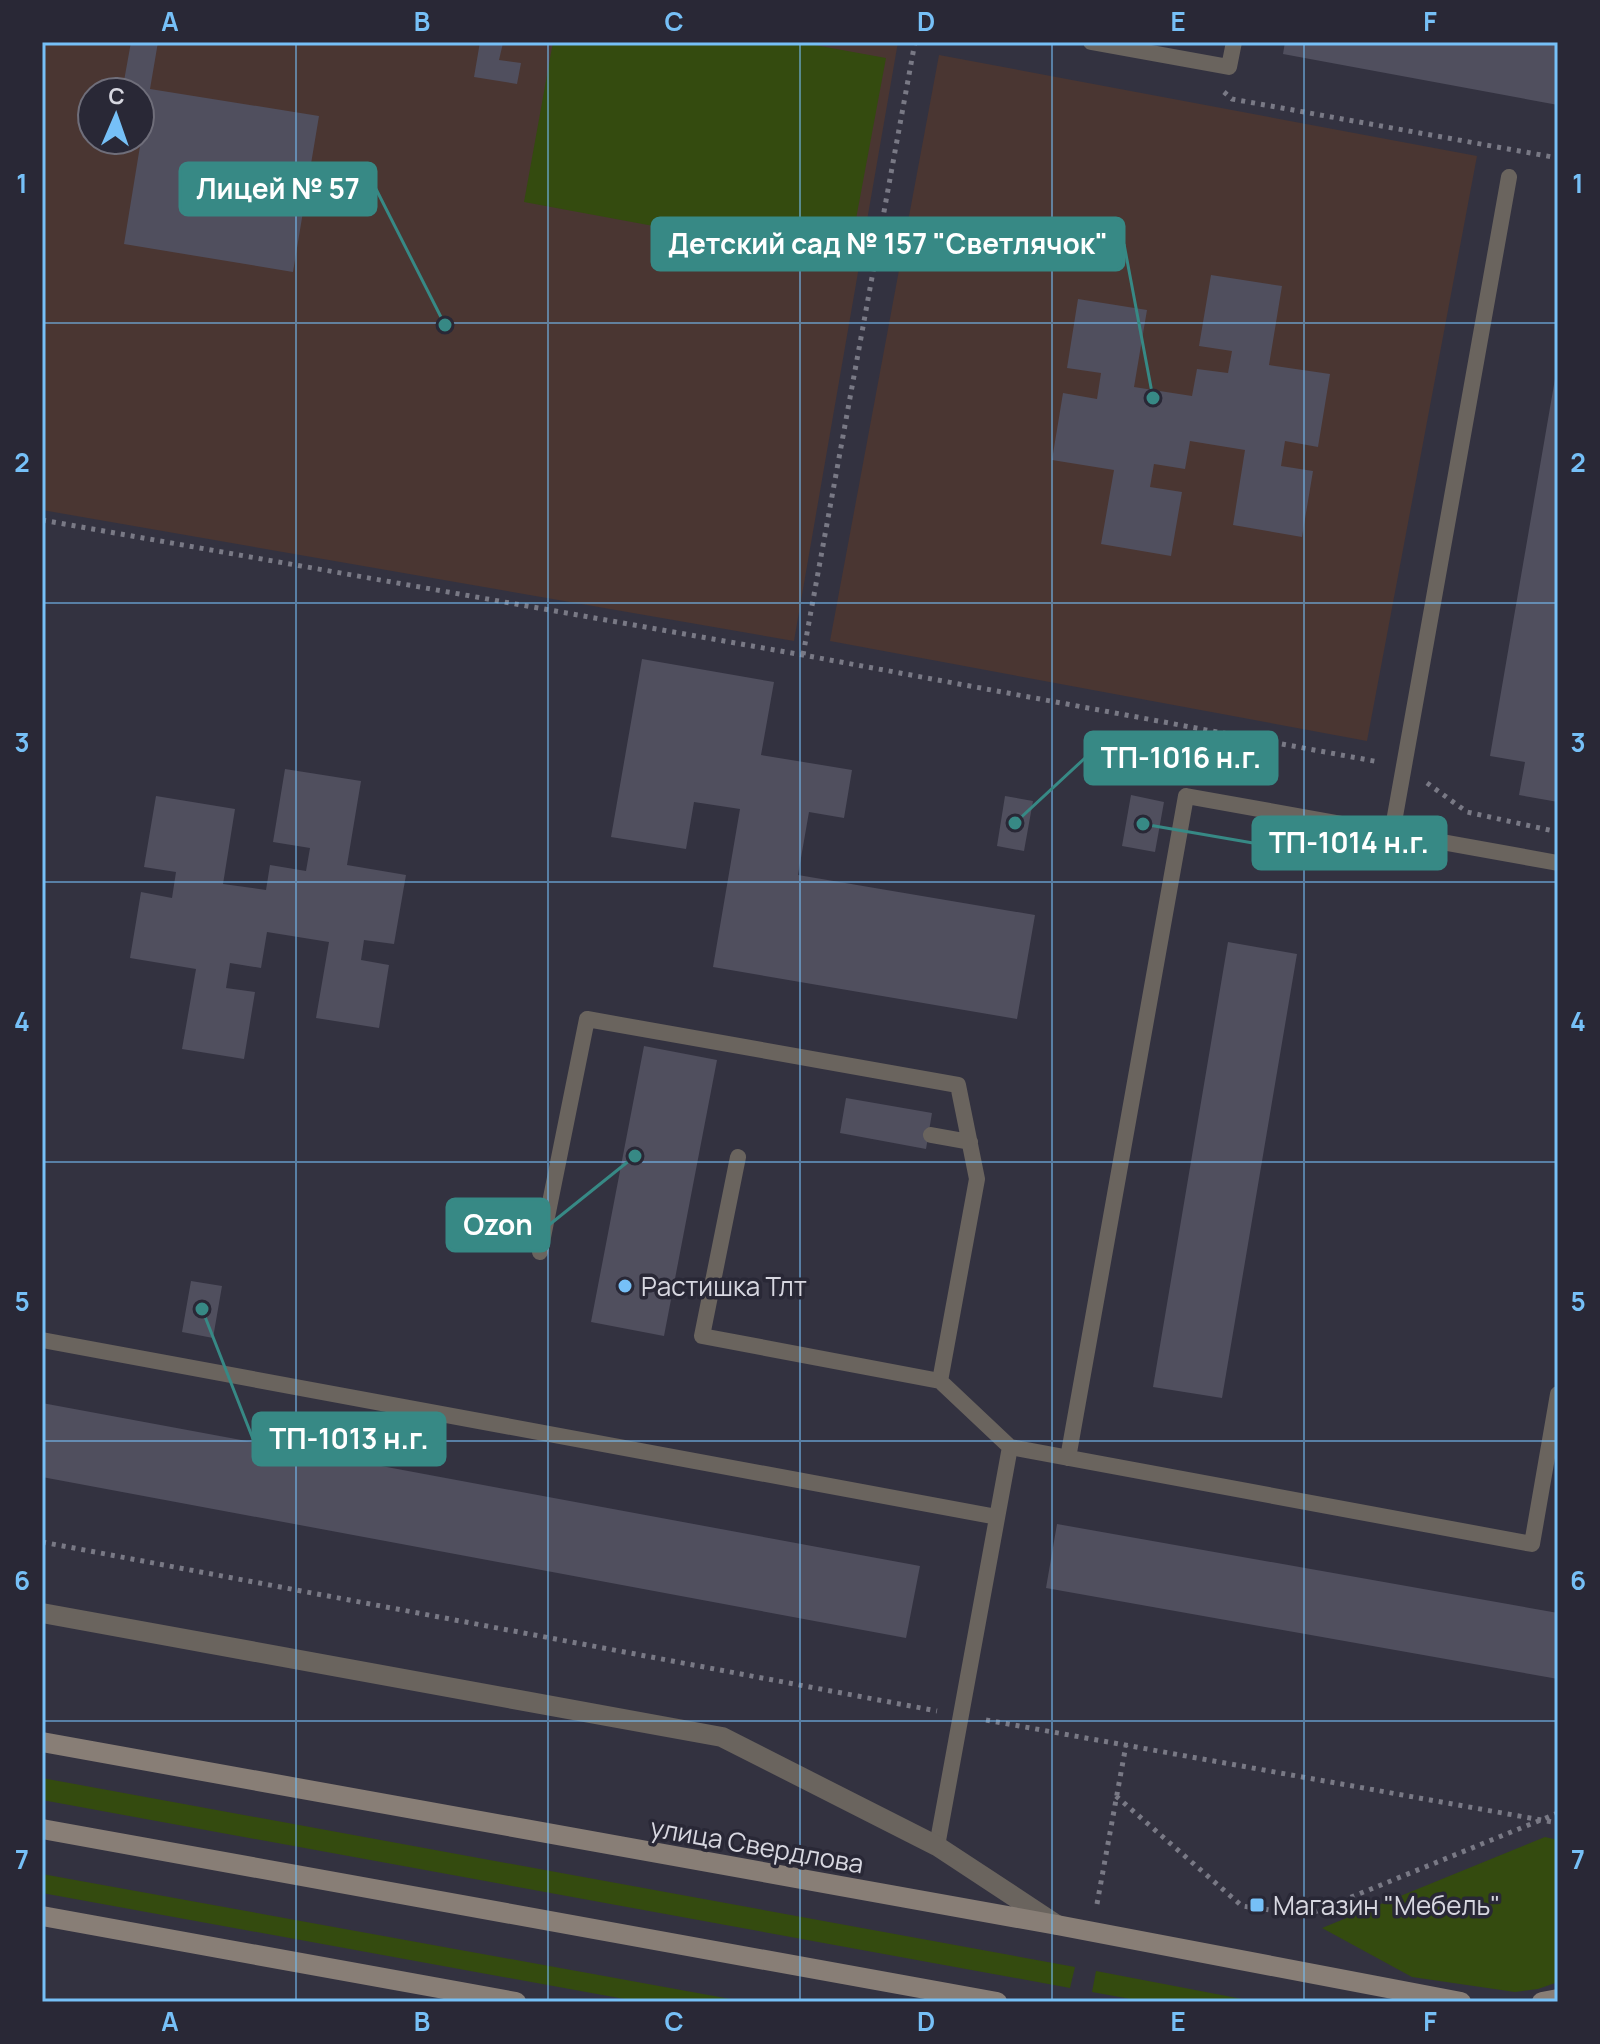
<svg xmlns="http://www.w3.org/2000/svg" width="1600" height="2044" font-family="Manrope,sans-serif">
<style>
.education{fill:#4a3632;fill-rule:evenodd}
.green{fill:#344b0f}
.building{fill:#504f5e}
.lines{fill:none;stroke-linecap:round;stroke-linejoin:round}
.path{stroke:#797985;stroke-width:5;stroke-dasharray:4 6;stroke-linecap:butt}
.service{stroke:#6a645e;stroke-width:16}
.minor{stroke:#6a645e;stroke-width:20}
.secondary{stroke:#887e76;stroke-width:20}
.grid{fill:none;stroke:#76c0f7;stroke-width:2;stroke-opacity:0.55}
.poi-dot{fill:#76c0f7;stroke:#292836;stroke-width:3}
.labels{text-anchor:middle;dominant-baseline:central;stroke-width:7;stroke-linejoin:round;paint-order:stroke}
.poi-label{font-size:26px;fill:#d7d7e0;stroke:#292836;text-anchor:start}
.street-label{font-size:26px;fill:#d7d7e0;stroke:#292836}
.leader{fill:none;stroke:#378985;stroke-width:3}
.callout-dot{fill:#378985;stroke:#292836;stroke-width:3}
.callout{fill:#378985;stroke:#378985;stroke-width:3}
.callout-label{font-size:28px;text-anchor:middle;font-weight:bold;fill:#fff}
.neatline{fill:none;stroke:#76c0f7;stroke-width:3}
.grid-label{font-size:26px;text-anchor:middle;font-weight:bold;fill:#76c0f7}
</style>
<rect width="100%" height="100%" fill="#333240"/>
<path class="education" d="M42,42h856l-104,599 -752,-131zM92,92h48v48h-48z
M939,55l538,101 -110,585 -537,-100z"/>
<path class="green" d="M553,42h245l88,16 -38,204 -324,-60z
M42,1778l1033,189 -5,21 -1028,-188z
M1545,1837l13,3v142l-20,7 -23,3 -103,-15 -90,-49z
M42,1874l705,128h-106l-599,-109z
M1096,1971l162,31h-111l-55,-10z"/>
<path class="building" d="M131,42h27l-8,47 169,27 -26,156 -169,-28 17,-104 -1,-48h-18z
M480,42l23,1 -4,17 22,3 -4,21 -43,-7z
M1285,42h273v63l-275,-51z
M1211,275l71,11 -13,79 61,9 -12,73 -33,-6 -4,25 32,5 -11,66 -69,-12 12,-75 -55,-9 -5,28 -31,-5 -4,23 32,5 -11,64 -70,-12 13,-74 -62,-10 11,-67 34,6 4,-26 -34,-5 11,-69 69,11 -13,77 58,9 5,-27 31,4 4,-22 -33,-5z
M1556,373h2v429l-39,-7 6,-33 -35,-6z
M642,659l132,23 -13,73 91,15 -8,48 -35,-6 -11,63 237,40 -18,104 -304,-52 27,-158 -46,-7 -8,47 -75,-12z
M285,769l76,12 -14,84 59,10 -12,69 -30,-4 -3,20 28,5 -10,63 -63,-10 13,-76 -62,-10 -6,36 -31,-5 -4,25 29,4 -11,67 -62,-10 14,-80 -66,-11 11,-66 31,6 4,-26 -32,-5 12,-71 79,13 -12,75 43,6 4,-25 36,6 4,-23 -37,-6z
M1131,795l33,7 -9,50 -33,-6z
M1005,796l28,5 -9,50 -27,-5z
M1228,942l69,12 -75,444 -69,-11z
M644,1046l73,14 -53,276 -73,-14z
M846,1098l86,15 -6,36 -86,-16z
M191,1281l31,5 -9,52 -31,-6z
M42,1403l878,163 -14,72 -864,-161z
M1057,1524l501,89v66l-512,-91z"/>
<g class="lines">
<path class="path" d="M1224,92l8,7 326,59
M42,197h3
M42,520l761,135 576,107
M803,655l112,-613
M1427,783l40,29 91,20
M42,1542l895,169
M986,1720l572,103
M1116,1796l126,110 65,9 251,-102
M1097,1904l29,-159"/>
<path class="service" d="M1091,42l138,25 5,-25
M1392,833l117,-656
M931,1135l39,7
M738,1157l-36,179 238,45
M540,1252l47,-233 371,66 19,94 -37,202 70,66 522,97 26,-150
M42,1340l955,177
M1068,1458l118,-662 372,67
M937,1846l73,-399"/>
<path class="minor" d="M42,1613l680,124 215,109 120,79"/>
<path class="secondary" d="M42,1742l1015,183 404,77
M42,1829l955,173
M42,1916l474,86
M1542,2002l16,-3"/>
</g>
<path class="grid" d="M296,42v1960M548,42v1960M800,42v1960M1052,42v1960M1304,42v1960M42,323h1516M42,603h1516M42,882h1516M42,1162h1516M42,1441h1516M42,1721h1516"/>
<g class="poi-dot">
<circle cx="625" cy="1286" r="8"/>
<rect x="1249" y="1897" width="16" height="16" rx="4"/>
</g>
<g class="labels">
<g class="poi-label">
<text x="641" y="1286">Растишка Тлт</text>
<text x="1273" y="1905">Магазин "Мебель"</text>
</g>
<g class="street-label">
<text transform="translate(757 1845) rotate(10)">улица Свердлова</text>
</g>
</g>
<path class="leader" d="M445 325L376 189M1153 398L1124 244M1015 823L1085 758M1143 824L1253 843M635 1156L549 1225M202 1309L253 1439"/>
<g class="callout-dot">
<circle cx="445" cy="325" r="8"/>
<circle cx="1153" cy="398" r="8"/>
<circle cx="1015" cy="823" r="8"/>
<circle cx="1143" cy="824" r="8"/>
<circle cx="635" cy="1156" r="8"/>
<circle cx="202" cy="1309" r="8"/>
</g>
<g class="callout">
<rect x="180" y="163" width="196" height="52" rx="8"/>
<rect x="652" y="218" width="472" height="52" rx="8"/>
<rect x="1085" y="732" width="192" height="52" rx="8"/>
<rect x="1253" y="817" width="193" height="52" rx="8"/>
<rect x="447" y="1199" width="102" height="52" rx="8"/>
<rect x="253" y="1413" width="192" height="52" rx="8"/>
</g>
<g class="callout-label">
<text x="278" y="199">Лицей № 57</text>
<text x="888" y="254">Детский сад № 157 "Светлячок"</text>
<text x="1181" y="768">ТП-1016 н.г.</text>
<text x="1349" y="853">ТП-1014 н.г.</text>
<text x="498" y="1235">Ozon</text>
<text x="349" y="1449">ТП-1013 н.г.</text>
</g>
<rect width="1600" height="2044" fill="none" stroke="#292836" stroke-width="88"/>
<g transform="translate(116 116) rotate(2)"><circle r="38" fill="#292836" stroke="#6f6e7a" stroke-width="2"/>
<path d="M0-6L14 30L0 20L-14 30Z" fill="#76c0f7"/>
<text y="-12" font-size="22" font-weight="bold" text-anchor="middle" fill="#d7d7e0">С</text>
</g>
<rect x="44" y="44" width="1512" height="1956" class="neatline"/>
<g class="grid-label">
<text x="170" y="31">A</text>
<text x="422" y="31">B</text>
<text x="674" y="31">C</text>
<text x="926" y="31">D</text>
<text x="1178" y="31">E</text>
<text x="1430" y="31">F</text>
<text x="22" y="193">1</text>
<text x="1578" y="193">1</text>
<text x="22" y="472">2</text>
<text x="1578" y="472">2</text>
<text x="22" y="752">3</text>
<text x="1578" y="752">3</text>
<text x="22" y="1031">4</text>
<text x="1578" y="1031">4</text>
<text x="22" y="1311">5</text>
<text x="1578" y="1311">5</text>
<text x="22" y="1590">6</text>
<text x="1578" y="1590">6</text>
<text x="22" y="1869">7</text>
<text x="1578" y="1869">7</text>
<text x="170" y="2031">A</text>
<text x="422" y="2031">B</text>
<text x="674" y="2031">C</text>
<text x="926" y="2031">D</text>
<text x="1178" y="2031">E</text>
<text x="1430" y="2031">F</text>
</g>
</svg>
